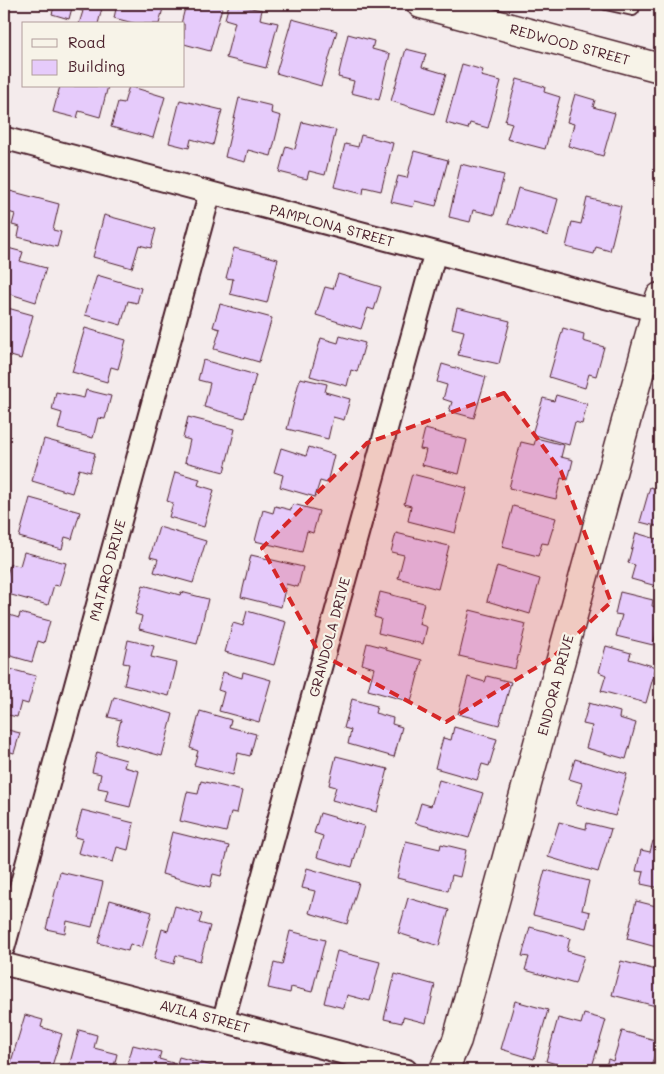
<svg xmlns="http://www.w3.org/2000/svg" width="664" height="1074" font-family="Mali,sans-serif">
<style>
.building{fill:#e6cbfb;stroke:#4a1f2b}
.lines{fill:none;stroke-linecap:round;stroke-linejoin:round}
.lane-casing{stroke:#4a1f2b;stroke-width:14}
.street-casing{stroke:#4a1f2b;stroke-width:25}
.secondary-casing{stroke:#4a1f2b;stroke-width:31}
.lane{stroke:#f7f3e8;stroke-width:10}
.street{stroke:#f7f3e8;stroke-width:21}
.secondary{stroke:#f7f3e8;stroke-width:28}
.marked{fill:#d62828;fill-opacity:0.2;stroke:#d62828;stroke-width:4;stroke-dasharray:10 6;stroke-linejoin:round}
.labels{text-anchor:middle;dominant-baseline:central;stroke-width:4.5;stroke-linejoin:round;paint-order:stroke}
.street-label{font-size:14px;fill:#4a1f2b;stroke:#f7f3e8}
</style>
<rect width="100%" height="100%" fill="#f4ebec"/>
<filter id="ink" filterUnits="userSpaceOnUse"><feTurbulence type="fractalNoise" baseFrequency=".02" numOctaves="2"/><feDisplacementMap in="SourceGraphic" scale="10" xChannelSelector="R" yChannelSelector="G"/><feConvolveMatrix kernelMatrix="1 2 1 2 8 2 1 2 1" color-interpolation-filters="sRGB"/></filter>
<g filter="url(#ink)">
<path class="building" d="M55,4h48l-5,20h-19l4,-13 -11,-3 -3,11 -17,-5z
M117,4h47l-5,20h-22l-23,-6z
M186,4h37l-13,47 -26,-7v-20h-3z
M229,4l33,6 -2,9 18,4 -12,45 -40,-10 9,-36 -10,-3z
M292,19l45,12 -16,55 -45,-13z
M348,34l26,7 -2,8 18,5 -11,46 -28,-7 3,-12 -16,-4z
M406,49l20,5 -4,13 24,7 -12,40 -43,-13z
M462,64l21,6 -2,6 20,5 -13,47 -18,-5 -2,6 -22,-6z
M517,79l28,8 -1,5 16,5 -15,52 -38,-10 5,-16 -7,-2z
M60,86h48l-8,31 -21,-6 -2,7 -24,-6z
M129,86l36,11 -12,41 -42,-11 7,-25 6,1z
M575,94l20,6 -2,7 22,6 -12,43 -35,-10 6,-22 -7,-2z
M239,98l33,8 -1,7 10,3 -10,40 -23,-6 -3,12 -20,-5z
M180,100l42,10 -9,35 -22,-6 -2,9 -20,-5z
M302,122l34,8 -11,45 -16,-4 -2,8 -28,-7 7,-26 9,3z
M361,135l32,8 -12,48 -17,-4 -1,7 -29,-7 11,-43 13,3z
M414,151l34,9 -12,46 -21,-5 -2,6 -22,-5 7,-26 9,2z
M461,164l43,11 -10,40 -21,-5 -3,12 -21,-5z
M518,188l40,11 -10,37 -40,-12z
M10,191l49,13 -6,26 8,2 -4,15 -39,-10 2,-10 -8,-2 3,-11 -10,-3z
M587,198l34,8 -11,45 -14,-4 -2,7 -28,-7 6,-25 9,2z
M104,215l52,14 -5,19 -12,-3 -7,23 -39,-11z
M4,247l19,5 -3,9 26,7 -10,34 -32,-10z
M234,248l44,11 -11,44 -37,-9 3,-15 -7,-1z
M338,274l43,13 -7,23 -6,-2 -7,21 -45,-14 9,-28 8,2z
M97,275l44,13 -4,15 -9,-2 -7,24 -36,-10z
M220,304l52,14 -13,44 -45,-13 6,-20 -7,-2z
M4,307l29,8 -12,44 -17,-5z
M457,308l53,13 -11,43 -41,-9 6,-24 -12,-3z
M85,328l41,12 -8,29 -7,-2 -4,15 -35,-10z
M563,328l21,6 -1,7 21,6 -8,29 -7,-2 -4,14 -36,-11z
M340,336l25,7 -8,29 -6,-2 -4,16 -37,-10 11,-38 17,5z
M203,360l53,15 -12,43 -40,-11 6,-24 -12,-3z
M442,364l44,13 -12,41 -25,-7 3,-9 -9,-3 4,-14 -10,-3z
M300,378l27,6 -2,8 25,7 -6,21 -11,-3 -5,22 -41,-10z
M86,390l25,6 -6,23 -7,-1 -5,20 -35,-9 4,-16 -10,-3 4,-18 28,6z
M556,395l31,9 -5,20 -7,-2 -6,23 -37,-11 11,-36 11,3z
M188,417l47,12 -11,43 -39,-10 5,-22 -7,-2z
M425,429l42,11 -8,34 -37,-9 4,-15 -6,-1z
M536,438l28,7 -3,12 12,3 -5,20 -7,-2 -5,21 -47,-11 12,-46 13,3z
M44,439l51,14 -5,19 -11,-3 -7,24 -40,-12z
M660,445v23l-5,-1z
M309,447l25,8 -7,28 -7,-2 -5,16 -35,-10 3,-12 -9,-3 7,-24 25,8z
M175,472l25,7 -2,6 16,5 -10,37 -35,-10 4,-14 -6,-2z
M412,474l55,14 -12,45 -47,-12 3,-15 -7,-2z
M650,487l10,3v37l-20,-5z
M30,498l50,14 -8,27 -7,-2 -3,12 -43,-12z
M293,504l26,7 -6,22 -6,-2 -5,21 -47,-11 8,-31 10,3 2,-7 16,4z
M513,506l43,12 -8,26 -6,-1 -4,13 -36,-9z
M159,527l47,14 -13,42 -39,-11 4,-13 -8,-2z
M396,533l53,13 -11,43 -40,-11 6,-23 -13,-3z
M636,533l24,7v47l-29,-8 4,-14 -7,-2z
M24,552l42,11 -7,23 -5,-1 -6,20 -44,-12v-8l6,-21 10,2z
M251,555l52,12 -5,20 -12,-3 -5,23 -40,-10z
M497,566l43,13 -10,35 -43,-13z
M143,585l37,10 1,-3 27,7 -11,45 -58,-15 3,-13 -7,-2z
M380,592l44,11 -5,21 8,3 -4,17 -45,-11 3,-14 -7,-2z
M620,592l33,8 -1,6 8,2v9l-7,28 -37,-9 6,-21 -7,-1z
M470,610l56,14 -11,45 -56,-13z
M247,611l39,11 -12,43 -49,-13 8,-29 10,3z
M20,613l30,8 -6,22 -6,-2 -6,21 -28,-8v-33l2,-7 13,4z
M128,640l26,6 -3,11 26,6 -8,33 -45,-11 5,-21 -6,-1z
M367,643l19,5v2l36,10 -11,42 -43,-12 6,-22 -12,-4z
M606,646l25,7 -2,6 27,8 -10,36 -45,-12 5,-16 -7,-3z
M10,669l26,7 -8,28 -7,-2 -4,15 -13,-3v-39l4,1z
M223,672l19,6 1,-6 28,8 -12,42 -40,-11 5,-19 -6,-2z
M487,676l24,6 -12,43 -41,-11 10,-37 17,5z
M114,697l59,17 -11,42 -47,-13 6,-23 -13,-3z
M352,699l25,7 -2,7 18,5 -1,6 10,3 -8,30 -46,-13 3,-14 -7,-2z
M589,703l31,9 -1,6 17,5 -10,36 -40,-11 6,-22 -9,-2z
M200,711l31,9 -2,7 27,7 -6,22 -12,-3 -5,22 -39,-10 4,-14 -8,-3z
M454,727l43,12 -8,27 -7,-2 -5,16 -42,-12 8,-30 8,2z
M4,729l16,4 -6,20 -10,-3z
M97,752l29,8 -2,7 15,4 -9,36 -25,-6 3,-11 -10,-2 3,-14 -9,-2z
M336,756l52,13 -11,43 -45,-12 4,-13 -7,-2z
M575,759l52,15 -12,42 -39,-11 6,-22 -13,-4z
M439,780l44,13 -14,45 -54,-15 6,-20 10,3z
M201,781l41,10 -5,22 -6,-1 -5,20 -46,-11 7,-29 11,2z
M82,810l52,13 -6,27 -11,-3 -4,15 -35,-9 4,-14 -7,-2z
M320,813l44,13 -12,41 -35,-10 6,-21 -9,-3z
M660,813v14l-3,-1z
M559,822l27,7 1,-6 24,6 -13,43 -50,-15z
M172,832l57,14 -8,30 -8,-2 -3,13 -48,-13z
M406,841l34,8 1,-5 25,6 -6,27 -8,-2 -4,16 -51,-13z
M653,841l7,2v45l-19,-4 3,-12 -8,-1 5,-21 9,2z
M307,868l52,15 -12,41 -38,-11 6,-22 -13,-3z
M545,870l44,11 -7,29 8,2 -4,16 -53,-13z
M60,872l43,10 -11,45 -25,-6 -2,12 -19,-4z
M408,898l41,12 -10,36 -41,-13z
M110,900l42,12 -10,36 -12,-4 -2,7 -30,-8z
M636,901l24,6v41l-33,-9z
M175,906l27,8 -3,9 11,3 -10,35 -24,-6 -2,9 -20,-5 8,-30 6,2z
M530,927l40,11 -3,13 17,5 -9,28 -50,-14 4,-13 -7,-1z
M290,931l35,9 -13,52 -21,-5 -1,6 -22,-5 6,-25 8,2z
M337,951l43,11 -10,39 -23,-6 -3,13 -20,-5z
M621,961l39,10v36l-48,-12z
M395,974l40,11 -9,38 -23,-6 -1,6 -18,-4z
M515,1001l33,9 -14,49 -33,-10z
M584,1014l22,6 -15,50h-14l-31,-9 12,-43 23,6z
M25,1015l18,5 -2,7 21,7 -11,35 -11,-3 -1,4h-13l-16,-5z
M79,1030l18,5 -3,13 23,6 -4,16h-45z
M622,1031l37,10 -9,29h-45l3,-11 5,2z
M133,1045l28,7 -2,7 14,4 -2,7h-45z
M179,1057l37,10v3h-41z"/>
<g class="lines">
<g class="lane-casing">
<path id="lane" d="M606,4l27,6 2,-6"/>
</g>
<g class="street-casing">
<path id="street" d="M4,138l656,174
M4,947l206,-754
M4,964l219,57 183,49
M223,1021l212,-768"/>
</g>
<g class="secondary-casing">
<path id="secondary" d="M421,4l239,64
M444,1070l13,-30 203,-743"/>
</g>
<use href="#lane" class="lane"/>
<use href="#street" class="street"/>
<use href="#secondary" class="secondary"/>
</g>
</g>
<path class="marked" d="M504,393l57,78 50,131 -59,56 -106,64 -127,-69 -57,-105 105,-105z"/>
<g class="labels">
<g class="street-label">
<text transform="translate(570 44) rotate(15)">REDWOOD STREET</text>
<text transform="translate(332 225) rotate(15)">PAMPLONA STREET</text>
<text transform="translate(107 570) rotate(-75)">MATARO DRIVE</text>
<text transform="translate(329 637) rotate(-75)">GRANDOLA DRIVE</text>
<text transform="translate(555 685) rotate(-75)">ENDORA DRIVE</text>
<text transform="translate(205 1016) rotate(15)">AVILA STREET</text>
</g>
</g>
<rect width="664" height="1074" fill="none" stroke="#f7f3e8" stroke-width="20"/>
<rect x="10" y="10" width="644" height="1054" fill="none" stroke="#4a1f2b" stroke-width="2" filter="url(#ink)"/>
<rect x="22" y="22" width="162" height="65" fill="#f7f3e8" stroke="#b29e9c"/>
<rect x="32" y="39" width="25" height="8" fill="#f7f3e8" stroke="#b29e9c"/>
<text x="68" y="48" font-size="15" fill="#4a1f2b">Road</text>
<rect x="32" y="60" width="25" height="15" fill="#e6cbfb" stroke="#b29e9c"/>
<text x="68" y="72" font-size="15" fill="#4a1f2b">Building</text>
</svg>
